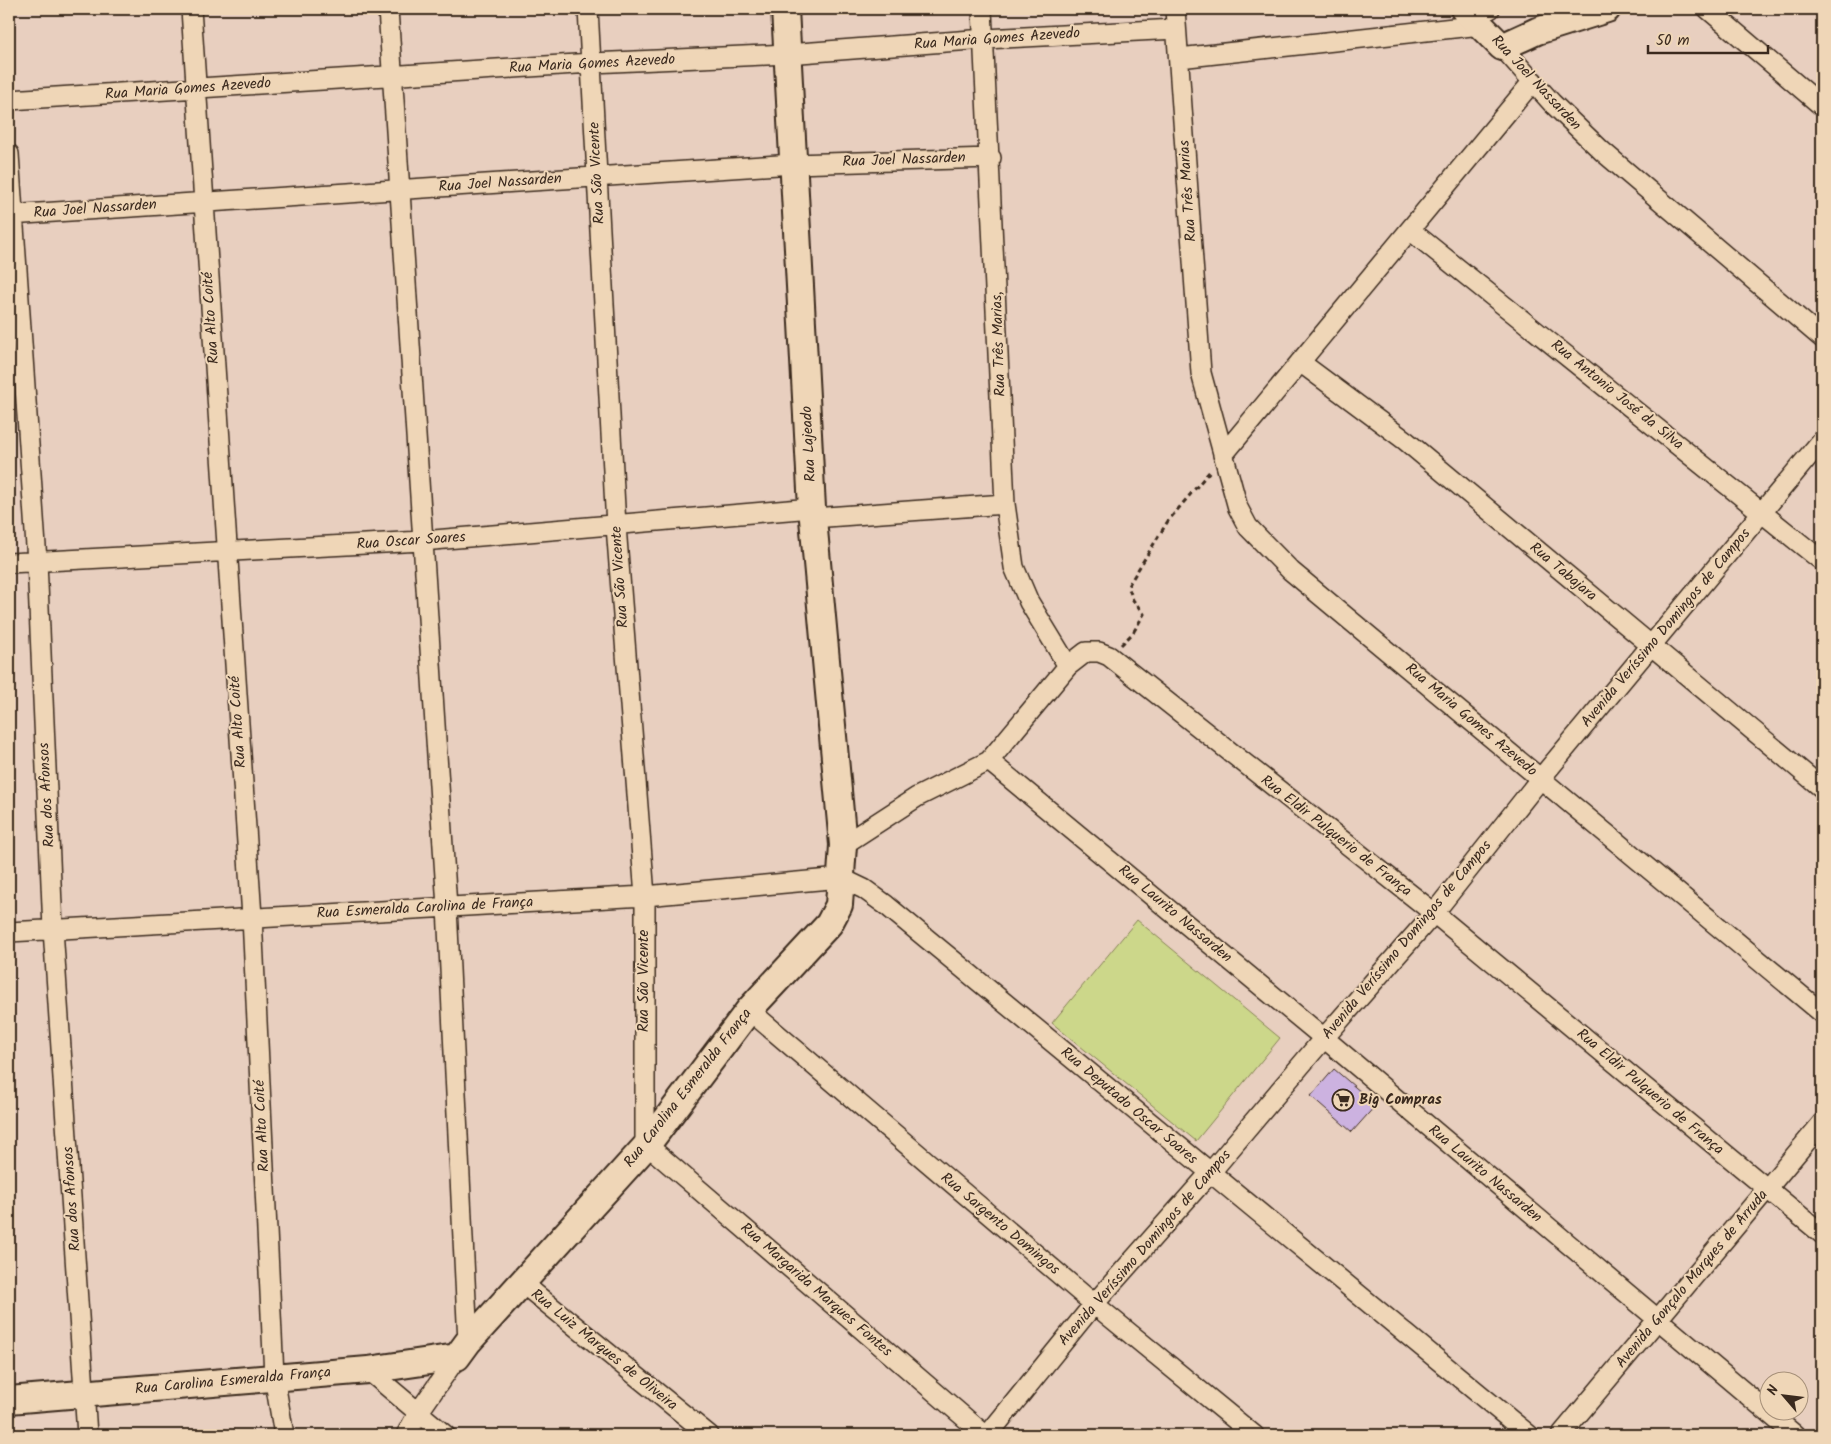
<svg xmlns="http://www.w3.org/2000/svg" width="1831" height="1444" font-family="Kalam,sans-serif">
<style>
.green{fill:#ccd78a;stroke:#848054}
.building{fill:#ccb2e0;stroke:#3b2a1e}
.lines{fill:none;stroke-linecap:round;stroke-linejoin:round}
.street-casing{stroke:#3b2a1e;stroke-width:22}
.secondary-casing{stroke:#3b2a1e;stroke-width:30}
.path{stroke:#3b2a1e;stroke-width:3;stroke-dasharray:5 4;stroke-linecap:butt}
.street{stroke:#efd6b7;stroke-width:19}
.secondary{stroke:#efd6b7;stroke-width:26}
.labels{text-anchor:middle;dominant-baseline:central;stroke-width:4;stroke-linejoin:round;paint-order:stroke}
.street-label{font-size:15px;fill:#3b2a1e;stroke:#efd6b7}
.poi-label{font-size:15px;font-weight:bold;fill:#3b2a1e;stroke:#efd6b7;text-anchor:start}
</style>
<rect width="100%" height="100%" fill="#e8cfbf"/>
<filter id="ink" filterUnits="userSpaceOnUse"><feTurbulence type="fractalNoise" baseFrequency=".02" numOctaves="2"/><feDisplacementMap in="SourceGraphic" scale="10" xChannelSelector="R" yChannelSelector="G"/><feConvolveMatrix kernelMatrix="1 2 1 2 8 2 1 2 1" color-interpolation-filters="sRGB"/></filter>
<g filter="url(#ink)">
<path class="green" d="M1137,920l143,118 -84,103 -144,-118z"/>
<path class="building" d="M1334,1069l42,36 -24,27 -41,-36z"/>
<g class="lines">
<g class="street-casing">
<path id="street" d="M191,9l61,908 22,459 10,59
M388,9l59,898 21,435
M588,9l28,517 29,370v244l2,5 338,290
M982,9l23,495 9,63 15,35 39,64
M1175,9l26,364 37,135 10,19 43,44 531,442
M1708,9l114,97
M1472,16l18,-7
M1502,47l50,56 50,48 220,187
M1179,58l302,-33
M9,100l583,-37 195,-9 198,-15 191,-10
M9,154l28,407 16,368 34,506
M9,215l784,-51 198,-6
M1410,230l412,331
M1300,362l106,79 416,347
M1223,455l310,-374
M813,518l192,-14
M9,563l413,-22 390,-33
M989,761l335,277 471,397
M843,845l74,-48 72,-36 79,-95 18,-14h13l10,4 325,257 388,321
M9,932l636,-36 196,-18 23,11 22,16 643,530
M749,1010l345,294 160,131
M522,1283l187,152
M368,1370l77,65
M406,1435l12,-22 39,-56
M988,1435l106,-131 116,-131 114,-135 110,-125 107,-135 281,-338
M1561,1435l261,-312"/>
</g>
<g class="secondary-casing">
<path id="secondary" d="M1464,9l38,38 35,-16 70,-22
M9,1400l359,-30 89,-13 11,-15 179,-197 102,-135 80,-86 10,-19 4,-60 -31,-337 -27,-499"/>
</g>
<path class="path" d="M1121,645l12,-12 11,-19 -11,-14 -5,-14 40,-65 42,-50"/>
<use href="#street" class="street"/>
<use href="#secondary" class="secondary"/>
</g>
</g>
<defs>
<g id="supermarket-ring" transform="scale(1.125)"><circle r="9.5" fill="#efd6b7" stroke="#3b2a1e" stroke-width="1.5"/><path d="M-6-5.5h2.5l.6 2H6L4.5 2H-2.5L-4.4-4H-6ZM-1.5 3.2a1.3 1.3 0 1 0 .1 0ZM3 3.2a1.3 1.3 0 1 0 .1 0Z" fill="#3b2a1e"/></g>
</defs>
<g fill-rule="evenodd">
<use href="#supermarket-ring" x="1343" y="1100"/>
</g>
<g class="labels">
<g class="street-label">
<text transform="translate(997 39) rotate(-4)">Rua Maria Gomes Azevedo</text>
<text transform="translate(592 64) rotate(-3)">Rua Maria Gomes Azevedo</text>
<text transform="translate(1536 83) rotate(47)">Rua Joel Nassarden</text>
<text transform="translate(188 89) rotate(-4)">Rua Maria Gomes Azevedo</text>
<text transform="translate(904 160) rotate(-2)">Rua Joel Nassarden</text>
<text transform="translate(597 173) rotate(-93)">Rua São Vicente</text>
<text transform="translate(500 183) rotate(-4)">Rua Joel Nassarden</text>
<text transform="translate(1188 191) rotate(-94)">Rua Três Marias</text>
<text transform="translate(95 209) rotate(-4)">Rua Joel Nassarden</text>
<text transform="translate(211 318) rotate(-94)">Rua Alto Coité</text>
<text transform="translate(999 344) rotate(-92)">Rua Três Marias,</text>
<text transform="translate(1617 395) rotate(39)">Rua Antonio José da Silva</text>
<text transform="translate(809 444) rotate(-93)">Rua Lajeado</text>
<text transform="translate(411 541) rotate(-4)">Rua Oscar Soares</text>
<text transform="translate(1563 572) rotate(40)">Rua Tabajara</text>
<text transform="translate(620 577) rotate(-94)">Rua São Vicente</text>
<text transform="translate(1666 628) rotate(-50)">Avenida Veríssimo Domingos de Campos</text>
<text transform="translate(1471 720) rotate(40)">Rua Maria Gomes Azevedo</text>
<text transform="translate(238 722) rotate(-94)">Rua Alto Coité</text>
<text transform="translate(47 795) rotate(-93)">Rua dos Afonsos</text>
<text transform="translate(1336 836) rotate(38)">Rua Eldir Pulquerio de França</text>
<text transform="translate(425 908) rotate(-3)">Rua Esmeralda Carolina de França</text>
<text transform="translate(1175 914) rotate(40)">Rua Laurito Nassarden</text>
<text transform="translate(1407 940) rotate(-50)">Avenida Veríssimo Domingos de Campos</text>
<text transform="translate(644 981) rotate(-90)">Rua São Vicente</text>
<text transform="translate(688 1088) rotate(-52)">Rua Carolina Esmeralda França</text>
<text transform="translate(1650 1092) rotate(40)">Rua Eldir Pulquerio de França</text>
<text transform="translate(1129 1106) rotate(40)">Rua Deputado Oscar Soares</text>
<text transform="translate(262 1126) rotate(-93)">Rua Alto Coité</text>
<text transform="translate(1485 1174) rotate(40)">Rua Laurito Nassarden</text>
<text transform="translate(72 1199) rotate(-94)">Rua dos Afonsos</text>
<text transform="translate(1000 1224) rotate(40)">Rua Sargento Domingos</text>
<text transform="translate(1145 1248) rotate(-49)">Avenida Veríssimo Domingos de Campos</text>
<text transform="translate(1692 1279) rotate(-50)">Avenida Gonçalo Marques de Arruda</text>
<text transform="translate(816 1290) rotate(41)">Rua Margarida Marques Fontes</text>
<text transform="translate(604 1350) rotate(39)">Rua Luiz Marques de Oliveira</text>
<text transform="translate(233 1381) rotate(-5)">Rua Carolina Esmeralda França</text>
</g>
<g class="poi-label">
<text x="1359" y="1100">Big Compras</text>
</g>
</g>
<rect width="1831" height="1444" fill="none" stroke="#efd6b7" stroke-width="30"/>
<rect x="15" y="15" width="1801" height="1414" fill="none" stroke="#3b2a1e" stroke-width="2" filter="url(#ink)"/>
<g transform="translate(1784 1396) rotate(298)"><circle r="24" fill="#efd6b7" stroke="#a7917a"/>
<path d="M0-4L9 19L0 12L-9 19Z" fill="#3b2a1e"/>
<text y="-8" font-size="14" font-weight="bold" text-anchor="middle" fill="#3b2a1e">N</text>
</g>
<path d="M1648 45v8h120v-8" fill="none" stroke="#3b2a1e" stroke-width="2.5"/>
<text x="1656" y="45" font-size="15" fill="#3b2a1e" stroke="#efd6b7" stroke-width="4" paint-order="stroke">50 m</text>
</svg>
